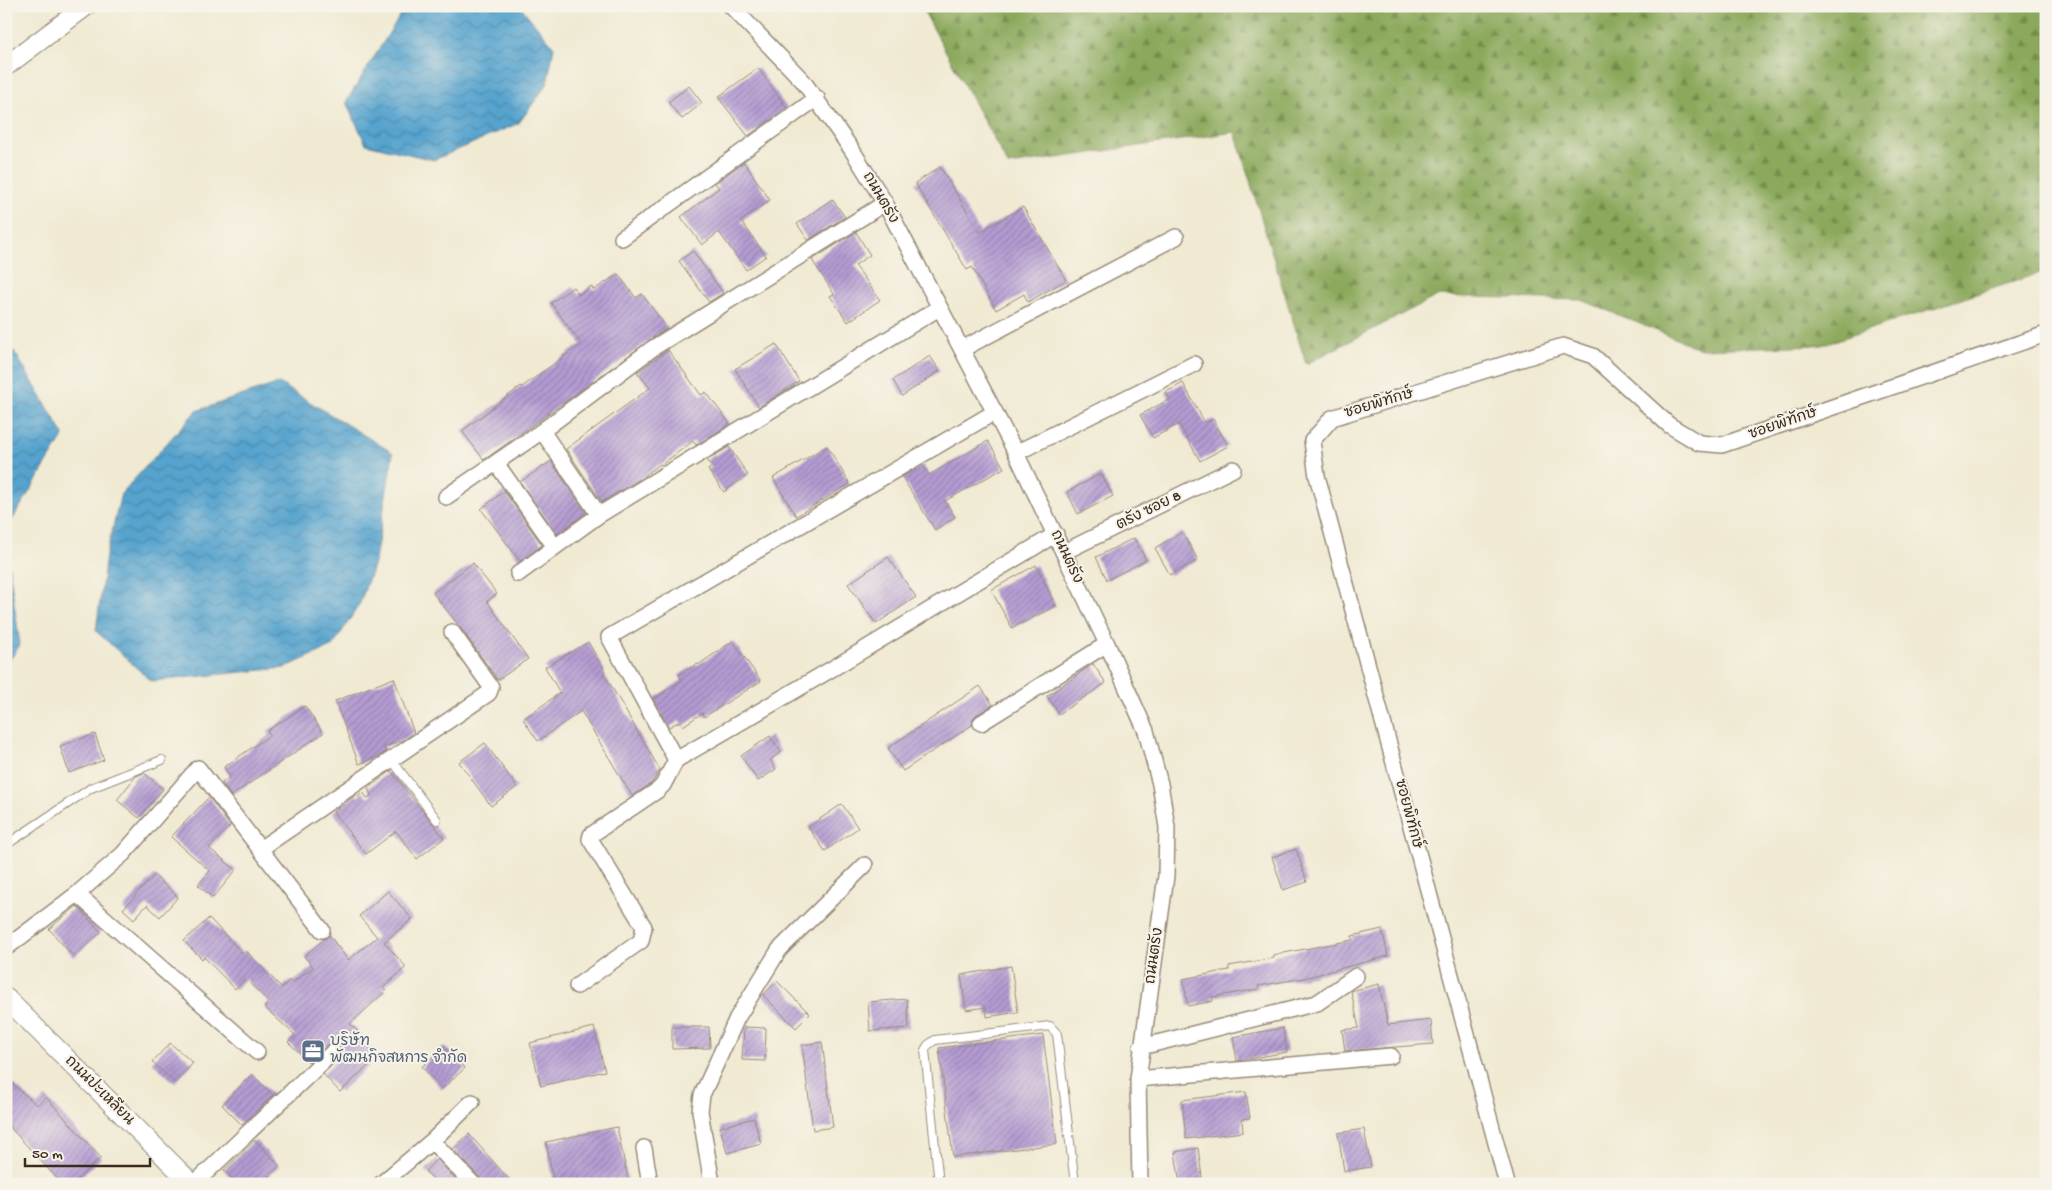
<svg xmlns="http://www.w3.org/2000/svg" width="2052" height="1190" font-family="'Gochi Hand','Playpen Sans Thai',sans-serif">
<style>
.forest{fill:url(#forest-firs);stroke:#636a3d}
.water{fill:url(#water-waves);stroke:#486676}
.building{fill:url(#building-hatch)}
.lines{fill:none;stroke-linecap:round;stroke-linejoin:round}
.service-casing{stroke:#968a78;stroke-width:10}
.minor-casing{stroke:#968a78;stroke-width:18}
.tertiary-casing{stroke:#968a78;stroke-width:21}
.service{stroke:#fff;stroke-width:8}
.minor{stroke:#fff;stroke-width:15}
.tertiary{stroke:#fff;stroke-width:19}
.labels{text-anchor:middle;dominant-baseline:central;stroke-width:4;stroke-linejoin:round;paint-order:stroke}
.street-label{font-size:15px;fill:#3b2a1e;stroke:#f7f3e8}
.service-label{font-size:15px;fill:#4e5e75;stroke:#f7f3e8;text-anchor:start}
</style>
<defs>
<pattern id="forest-firs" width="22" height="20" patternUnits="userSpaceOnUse" patternTransform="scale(1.25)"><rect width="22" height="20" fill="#8ba95c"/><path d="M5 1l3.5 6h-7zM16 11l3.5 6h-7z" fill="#738a4b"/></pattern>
<pattern id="water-waves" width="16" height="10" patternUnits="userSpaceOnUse" patternTransform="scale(1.25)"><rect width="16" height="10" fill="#55a3ce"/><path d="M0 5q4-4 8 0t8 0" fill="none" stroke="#4885a7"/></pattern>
<pattern id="building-hatch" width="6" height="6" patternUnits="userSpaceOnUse" patternTransform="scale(1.25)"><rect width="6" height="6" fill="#b49cd3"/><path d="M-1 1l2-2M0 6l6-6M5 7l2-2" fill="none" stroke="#947fab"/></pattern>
</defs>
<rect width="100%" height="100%" fill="#f7f3e8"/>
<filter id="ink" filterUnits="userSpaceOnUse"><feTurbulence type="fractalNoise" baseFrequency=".02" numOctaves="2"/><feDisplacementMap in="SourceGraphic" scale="10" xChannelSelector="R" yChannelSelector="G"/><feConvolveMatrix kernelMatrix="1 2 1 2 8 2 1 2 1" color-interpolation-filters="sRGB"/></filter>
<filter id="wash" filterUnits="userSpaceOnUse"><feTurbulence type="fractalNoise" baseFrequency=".0096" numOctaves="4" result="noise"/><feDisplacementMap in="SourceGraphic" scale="20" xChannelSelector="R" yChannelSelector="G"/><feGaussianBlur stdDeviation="1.12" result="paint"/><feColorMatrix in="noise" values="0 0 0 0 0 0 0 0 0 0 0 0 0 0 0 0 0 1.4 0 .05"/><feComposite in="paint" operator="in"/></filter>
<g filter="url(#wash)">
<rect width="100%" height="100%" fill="#f0ead3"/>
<path class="forest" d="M921,6h1125v265l-224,74 -121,4 -119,-49 -145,-4 -131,68 -71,-232 -227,33z"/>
<path class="water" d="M406,6h114l34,41 -7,37 -28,39 -85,37 -68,-16 -20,-42z
M14,351l50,84 -58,95v-176z
M279,383l114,70 -18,107 -15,43 -27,43 -49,22 -133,13 -55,-50 10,-75 15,-62 75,-83z
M6,545l14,100 -14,20z"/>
<g id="blocks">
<path class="building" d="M758,68l29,40 -39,28 -30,-39z
M689,86l13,17 -20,16 -14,-17z
M744,162l26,38 -29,21 25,35 -20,14 -27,-38 -17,13 -21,-28 38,-29 -4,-5z
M940,167l40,65 43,-25 43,73 -38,22 -4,-8 -28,16 -24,-43 -5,3 -52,-87z
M832,199l13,18 -37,23 -11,-16z
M856,232l14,23 -15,10 25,35 -32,22 -18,-26 4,-2 -22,-34z
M693,251l30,42 -14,9 -30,-41z
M618,274l18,24 6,-4 25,34 -183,132 -22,-29 59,-45 1,1 59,-43 -30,-41 22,-16 6,8 12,-9 3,4z
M776,344l23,37 -40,26 -24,-38z
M668,350l33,45 5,-3 24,32 -34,21 -3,-4 -32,24 -1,-1 -17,13 -41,25 -36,-53 84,-61 -13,-16z
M930,356l10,15 -38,25 -9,-16z
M1183,383l22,40 8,-4 15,27 -28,15 -21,-37 -26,14 -13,-23 30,-16 -4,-7z
M988,441l16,27 -59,33 10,16 -20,13 -33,-53 21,-12 6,10z
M827,446l23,38 -54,32 -23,-38z
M729,447l19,28 -24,17 -16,-22 4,-3 -5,-7z
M551,461l35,52 -29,21 -37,-52z
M1101,474l12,22 -35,18 -11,-22z
M504,491l38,54 -22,16 -39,-52z
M1182,532l16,28 -28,15 -15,-27z
M1134,538l12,22 -39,20 -11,-23z
M888,557l28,40 -40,27 -28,-40z
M473,563l24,31 -10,7 41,58 -30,21 -38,-53 -27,-34z
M1036,565l20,41 -44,22 -21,-38z
M733,641l28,40 -57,36 -2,-4 -19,13 -3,-5 -11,6 -16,-28 29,-19 -3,-5 18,-11 1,1z
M588,642l17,29 -2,1 57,98 -8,13 -20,13 -51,-85 -43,30 -15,-22 37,-26 -15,-26z
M1093,664l13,19 -47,31 -12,-18z
M394,678l20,55 -9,6 -21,8 2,5 -7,4 -20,8 -24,-63z
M980,686l13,19 -17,10 -3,4 -1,6 -69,46 -15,-23z
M305,706l18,27 -92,63 -9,-13 8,-6 -6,-10 46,-32 -3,-4z
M95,734l9,26 -35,13 -9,-27z
M770,736l11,16 -11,8 6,9 -18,12 -17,-25z
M485,743l32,44 -26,19 -32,-44z
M391,771l53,67 -27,21 -21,-28 -30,23 -33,-42 23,-17 2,2 5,-5 4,6 4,-2 -3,-8z
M144,773l19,16 -24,29 -22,-18 19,-24z
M209,797l21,29 -21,22 27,22 -23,28 -15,-13 12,-14 -39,-34z
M842,804l16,24 -33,23 -17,-24z
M1296,849l11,33 -24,8 -11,-33z
M154,875l24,22 -18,20 -13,-12 -13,14 -11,-10z
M388,891l24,28 -28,23 22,25 -23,21 3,3 -36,33 11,10 -2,2 19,21 -38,35 -17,-18 19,-19v-6l-3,-4 -4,-2 -8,2 -18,17 -21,-20 7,-7 -31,-28 5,-5 -24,-23 -10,10 -31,-32 -2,2 -18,-18 25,-23 34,36 3,-3 36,37 7,-8 3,3 21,-16 -9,-11 25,-21 19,25 29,-23 -18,-21z
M77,906l24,26 -27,25 -25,-28z
M1382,929l6,27 -84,22 -46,8 1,3 -47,8 1,4 -25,5 -5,-27 46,-9v-4l45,-8 -1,-3 80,-15 -1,-4z
M1011,966l7,46 -31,5 -1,-10 -20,3 -5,-35z
M777,981l33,33 -14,14 -33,-33z
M1379,984l9,41 43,-5 2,24 -88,7 -3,-21 17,-2 -8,-37z
M907,999l2,29 -39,3 -2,-29z
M594,1027l11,44 -64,15 -11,-43z
M672,1027h37l1,21 -38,1z
M744,1027l22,1 -1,33 -23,-1z
M1283,1028l4,24 -50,9 -4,-24z
M1043,1035l14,109 -104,13 -14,-109z
M822,1042l11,85 -20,3 -11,-85z
M170,1043l23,20 -18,20 -23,-21z
M444,1046l21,22 -23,21 -20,-22z
M252,1074l21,21 -31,30 -20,-20z
M6,1078l31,27 9,-8 55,61 -28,26h-11l-56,-61z
M1246,1092l4,26 -8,1 1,13 -57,7 -4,-39z
M754,1118l7,26 -34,9 -7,-26z
M617,1127l12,57h-75l-8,-42z
M1364,1129l7,38 -27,4 -6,-38z
M469,1134l44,50h-31l-2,-6 -27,-29z
M255,1140l25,26 -20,18h-23l-13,-14z
M1198,1148l5,36h-23l-5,-32z
M437,1159l23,25h-21l-14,-13z"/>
</g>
</g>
<g filter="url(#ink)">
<use href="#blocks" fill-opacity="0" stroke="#968a78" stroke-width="1"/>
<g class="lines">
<g class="service-casing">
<path id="service" d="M391,759l46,61
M6,845l85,-57 71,-28
M939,1184l-14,-134 3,-5 7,-5 115,-14 7,8 18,150"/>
</g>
<g class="minor-casing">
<path id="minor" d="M731,6l72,75 49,69 33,53 131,250 91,191 39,87 14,53 7,43 -1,49 -28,203 2,105
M622,238l195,-140
M962,349l214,-112
M542,431l57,84
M1016,453l178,-89
M496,463l59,84
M446,497l96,-66 111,-83 232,-145
M1064,552l169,-83
M518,574l81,-59 340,-207
M981,723l126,-79
M676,760l-67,-123 386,-225
M260,849l229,-156 2,-6 -39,-55
M77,894l180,158
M6,948l71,-54 46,-40 75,-86 124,162
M577,986l64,-45 3,-14 -54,-88 1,-4 67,-45 5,-5 13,-25 154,-90 226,-136
M1141,1047l176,-44 39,-27
M1138,1079l253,-23
M432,1141l41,43
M644,1148l6,36
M194,1184l139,-132
M381,1184l51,-43 40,-39
M712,1184l-12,-73 2,-16 35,-77 42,-68 86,-85
M1507,1184l-190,-708 -5,-35 20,-23 231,-72 30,10 76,69 30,18 23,2 324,-111"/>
</g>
<g class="tertiary-casing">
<path id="tertiary" d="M6,66l80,-60
M6,998l186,186"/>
</g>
<use href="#service" class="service"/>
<use href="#minor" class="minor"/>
<use href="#tertiary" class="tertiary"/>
</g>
</g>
<defs>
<g id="office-square" transform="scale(1.25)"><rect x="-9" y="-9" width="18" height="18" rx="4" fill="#5c6f8a" stroke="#f7f3e8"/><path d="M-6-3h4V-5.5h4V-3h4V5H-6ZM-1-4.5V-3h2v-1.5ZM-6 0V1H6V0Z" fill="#fff"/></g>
</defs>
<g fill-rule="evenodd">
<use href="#office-square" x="313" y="1051"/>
</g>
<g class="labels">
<g class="street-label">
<text transform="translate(880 198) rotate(60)">ถนนตรัง</text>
<text transform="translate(1379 404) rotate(-17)">ซอยพิทักษ์</text>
<text transform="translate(1783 424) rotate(-19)">ซอยพิทักษ์</text>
<text transform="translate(1149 511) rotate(-26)">ตรัง ซอย 8</text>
<text transform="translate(1066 557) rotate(65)">ถนนตรัง</text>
<text transform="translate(1408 814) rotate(75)">ซอยพิทักษ์</text>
<text transform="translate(1155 956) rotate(-82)">ถนนตรัง</text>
<text transform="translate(99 1091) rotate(45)">ถนนปะเหลียน</text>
</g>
<g class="service-label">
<text x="330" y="1042">บริษัท<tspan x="330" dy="17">พัฒนกิจสหการ จำกัด</tspan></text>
</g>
</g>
<rect width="2052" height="1190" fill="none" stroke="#f7f3e8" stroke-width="25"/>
<path d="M25 1158v8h125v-8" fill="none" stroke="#3b2a1e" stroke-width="2.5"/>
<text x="32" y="1158" font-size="15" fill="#3b2a1e" stroke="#f7f3e8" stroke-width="4" paint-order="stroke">50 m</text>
</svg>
